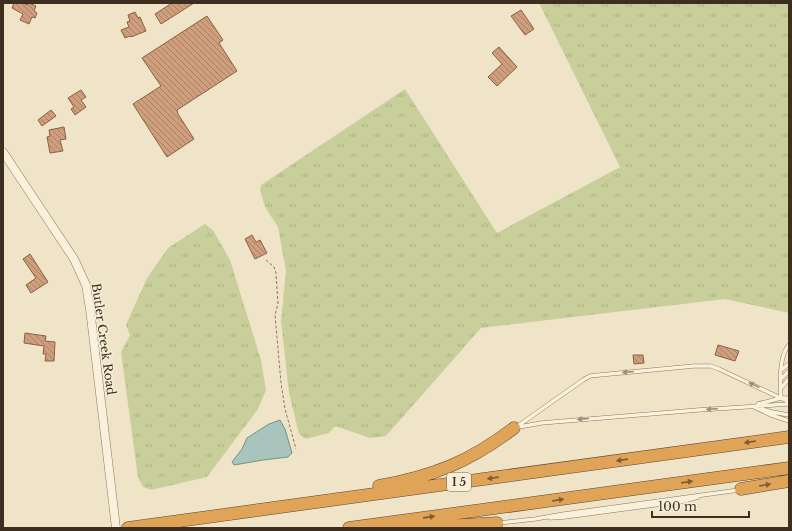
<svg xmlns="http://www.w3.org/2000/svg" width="792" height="531" font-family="'Libre Baskerville',serif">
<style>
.grass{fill:url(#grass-tufts)}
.water{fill:#a9c4bc;stroke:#6f938a}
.building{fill:url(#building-back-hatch);stroke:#8d5f41}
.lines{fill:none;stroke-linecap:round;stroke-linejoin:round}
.service-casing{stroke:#8d765c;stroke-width:4.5}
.tertiary-casing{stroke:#8d765c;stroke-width:9}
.motorway-casing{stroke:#5b4430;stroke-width:13}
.path{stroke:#8d765c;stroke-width:1;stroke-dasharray:3 2;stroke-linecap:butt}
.service{stroke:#faf1dc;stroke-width:3.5}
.tertiary{stroke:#faf1dc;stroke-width:8}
.motorway{stroke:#e0a458;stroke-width:12}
.oneway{fill:#9c907e}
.oneway2{fill:#7e5d36}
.labels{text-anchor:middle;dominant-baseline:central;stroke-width:3;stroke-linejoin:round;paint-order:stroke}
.shield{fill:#f7eed8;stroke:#756857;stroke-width:1}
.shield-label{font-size:11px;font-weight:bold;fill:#3d2e20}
.street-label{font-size:12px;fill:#3d2e20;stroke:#f7eed8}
</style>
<defs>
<pattern id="grass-tufts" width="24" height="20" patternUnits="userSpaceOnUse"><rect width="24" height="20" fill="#c9cf9b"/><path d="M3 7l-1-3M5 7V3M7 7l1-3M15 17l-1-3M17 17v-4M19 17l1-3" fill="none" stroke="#aeb285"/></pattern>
<pattern id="building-back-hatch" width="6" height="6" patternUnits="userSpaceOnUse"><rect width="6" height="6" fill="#cf9f7d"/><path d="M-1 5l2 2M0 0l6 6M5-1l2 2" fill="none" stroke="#a98266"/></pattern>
</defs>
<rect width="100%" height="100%" fill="#f0e4c8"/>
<path class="grass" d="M539,3h250v310l-64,-14 -244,29 -95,108 -16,2 -32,-11h-4l-5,6 -23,6 -7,-5 -10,-41 -8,-72 5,-50 -8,-44 -13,-20 -5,-17 1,-5 144,-96 92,144 123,-66z
M205,224l8,6 17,30 31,100 5,30 -8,19 -51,68 -56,13 -8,-3 -5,-9 -17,-126 9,-17 -4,-10 21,-47 21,-30z"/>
<path class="water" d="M280,420l5,9 7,24 -4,4 -25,3 -29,5 -2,-3 10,-13 5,-11 22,-14z"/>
<path class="building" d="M14,3h9l4,2 2,-2 7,3 -2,5 3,2 -2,5 -3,-1 -3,7 -9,-4 3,-6 -11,-6z
M172,3h22l-33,21 -6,-10z
M521,10l13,19 -9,6 -14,-19z
M135,12l3,6 2,-1 6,14 -15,6 -1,-1 -5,2 -4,-8 8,-3 -2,-5 3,-1 -2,-6z
M207,16l16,24 -4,3 18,28 -60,39 1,4 16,25 -27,18 -34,-53 28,-18 -19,-28z
M499,47l18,20 -20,19 -9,-9 14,-13 -10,-11z
M81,90l5,7 -5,3 5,7 -11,8 -4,-6 3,-2 -6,-9z
M51,110l5,6 -14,10 -4,-6z
M64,127l2,12 -6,1 3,11 -13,2 -3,-16 3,-1 -1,-6z
M252,235l4,7 4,-2 7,13 -12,6 -10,-20z
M30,254l18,28 -17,11 -5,-8 10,-7 -13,-19z
M25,333l21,3 -1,5 10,1 -1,19h-9l1,-7h-3l1,-8 -20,-3z
M718,345l21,6 -4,10 -20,-6z
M633,355h10l1,8 -10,1z"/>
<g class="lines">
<g class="service-casing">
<path id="service" d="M782,369l7,-5
M782,378l7,-7
M781,388l8,-9
M781,398c-1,-15 -2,-43 8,-53
M758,404l23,-6h8
M752,406l19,9 18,6
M762,409l10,3 17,3
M519,427l22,-4 157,-13 91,-6
M515,428l68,-48 7,-4 9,-1 95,-9h17l8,3 70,33
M550,518l15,-1 119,-16 14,-4
M500,523l35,-4 29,-5 175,-24"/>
</g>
<g class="tertiary-casing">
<path id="tertiary" d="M3,152l71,107 12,26 4,24 26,219"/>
</g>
<g class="motorway-casing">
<path id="motorway" d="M379,486c55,-10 90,-24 135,-58
M741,489l48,-8
M398,526l15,2 84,-5
M128,528l661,-91
M349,528l440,-60"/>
</g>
<path class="path" d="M266,260l8,7 2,6 2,31 -3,11 6,68 4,26 11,40"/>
<use href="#service" class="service"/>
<use href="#tertiary" class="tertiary"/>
<use href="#motorway" class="motorway"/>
</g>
<defs><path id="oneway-solid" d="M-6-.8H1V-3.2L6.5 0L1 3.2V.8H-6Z"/></defs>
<g class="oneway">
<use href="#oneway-solid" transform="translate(628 372) rotate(175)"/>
<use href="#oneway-solid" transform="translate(754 385) rotate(-155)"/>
<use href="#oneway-solid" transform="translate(712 409) rotate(176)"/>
<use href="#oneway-solid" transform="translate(583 419) rotate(175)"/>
</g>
<g class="oneway2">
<use href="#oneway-solid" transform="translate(750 442) rotate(172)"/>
<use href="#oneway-solid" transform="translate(622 460) rotate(172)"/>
<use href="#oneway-solid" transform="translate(493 478) rotate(172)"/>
<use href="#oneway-solid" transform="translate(687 482) rotate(-8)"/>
<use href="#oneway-solid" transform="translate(765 485) rotate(-10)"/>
<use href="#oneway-solid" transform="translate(558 500) rotate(-8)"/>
<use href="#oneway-solid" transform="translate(429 517) rotate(-8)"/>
</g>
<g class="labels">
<rect class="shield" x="447" y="473" width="24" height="18" rx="3"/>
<g class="shield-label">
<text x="459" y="482">I 5</text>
</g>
<g class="street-label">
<text transform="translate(104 339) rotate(82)">Butler Creek Road</text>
</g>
</g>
<rect width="792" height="531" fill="none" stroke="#3d2e20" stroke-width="8"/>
<path d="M652 511v6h97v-6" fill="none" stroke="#3d2e20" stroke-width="2"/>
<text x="658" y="511" font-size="12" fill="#3d2e20" stroke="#f7eed8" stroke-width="3" paint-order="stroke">100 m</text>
</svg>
